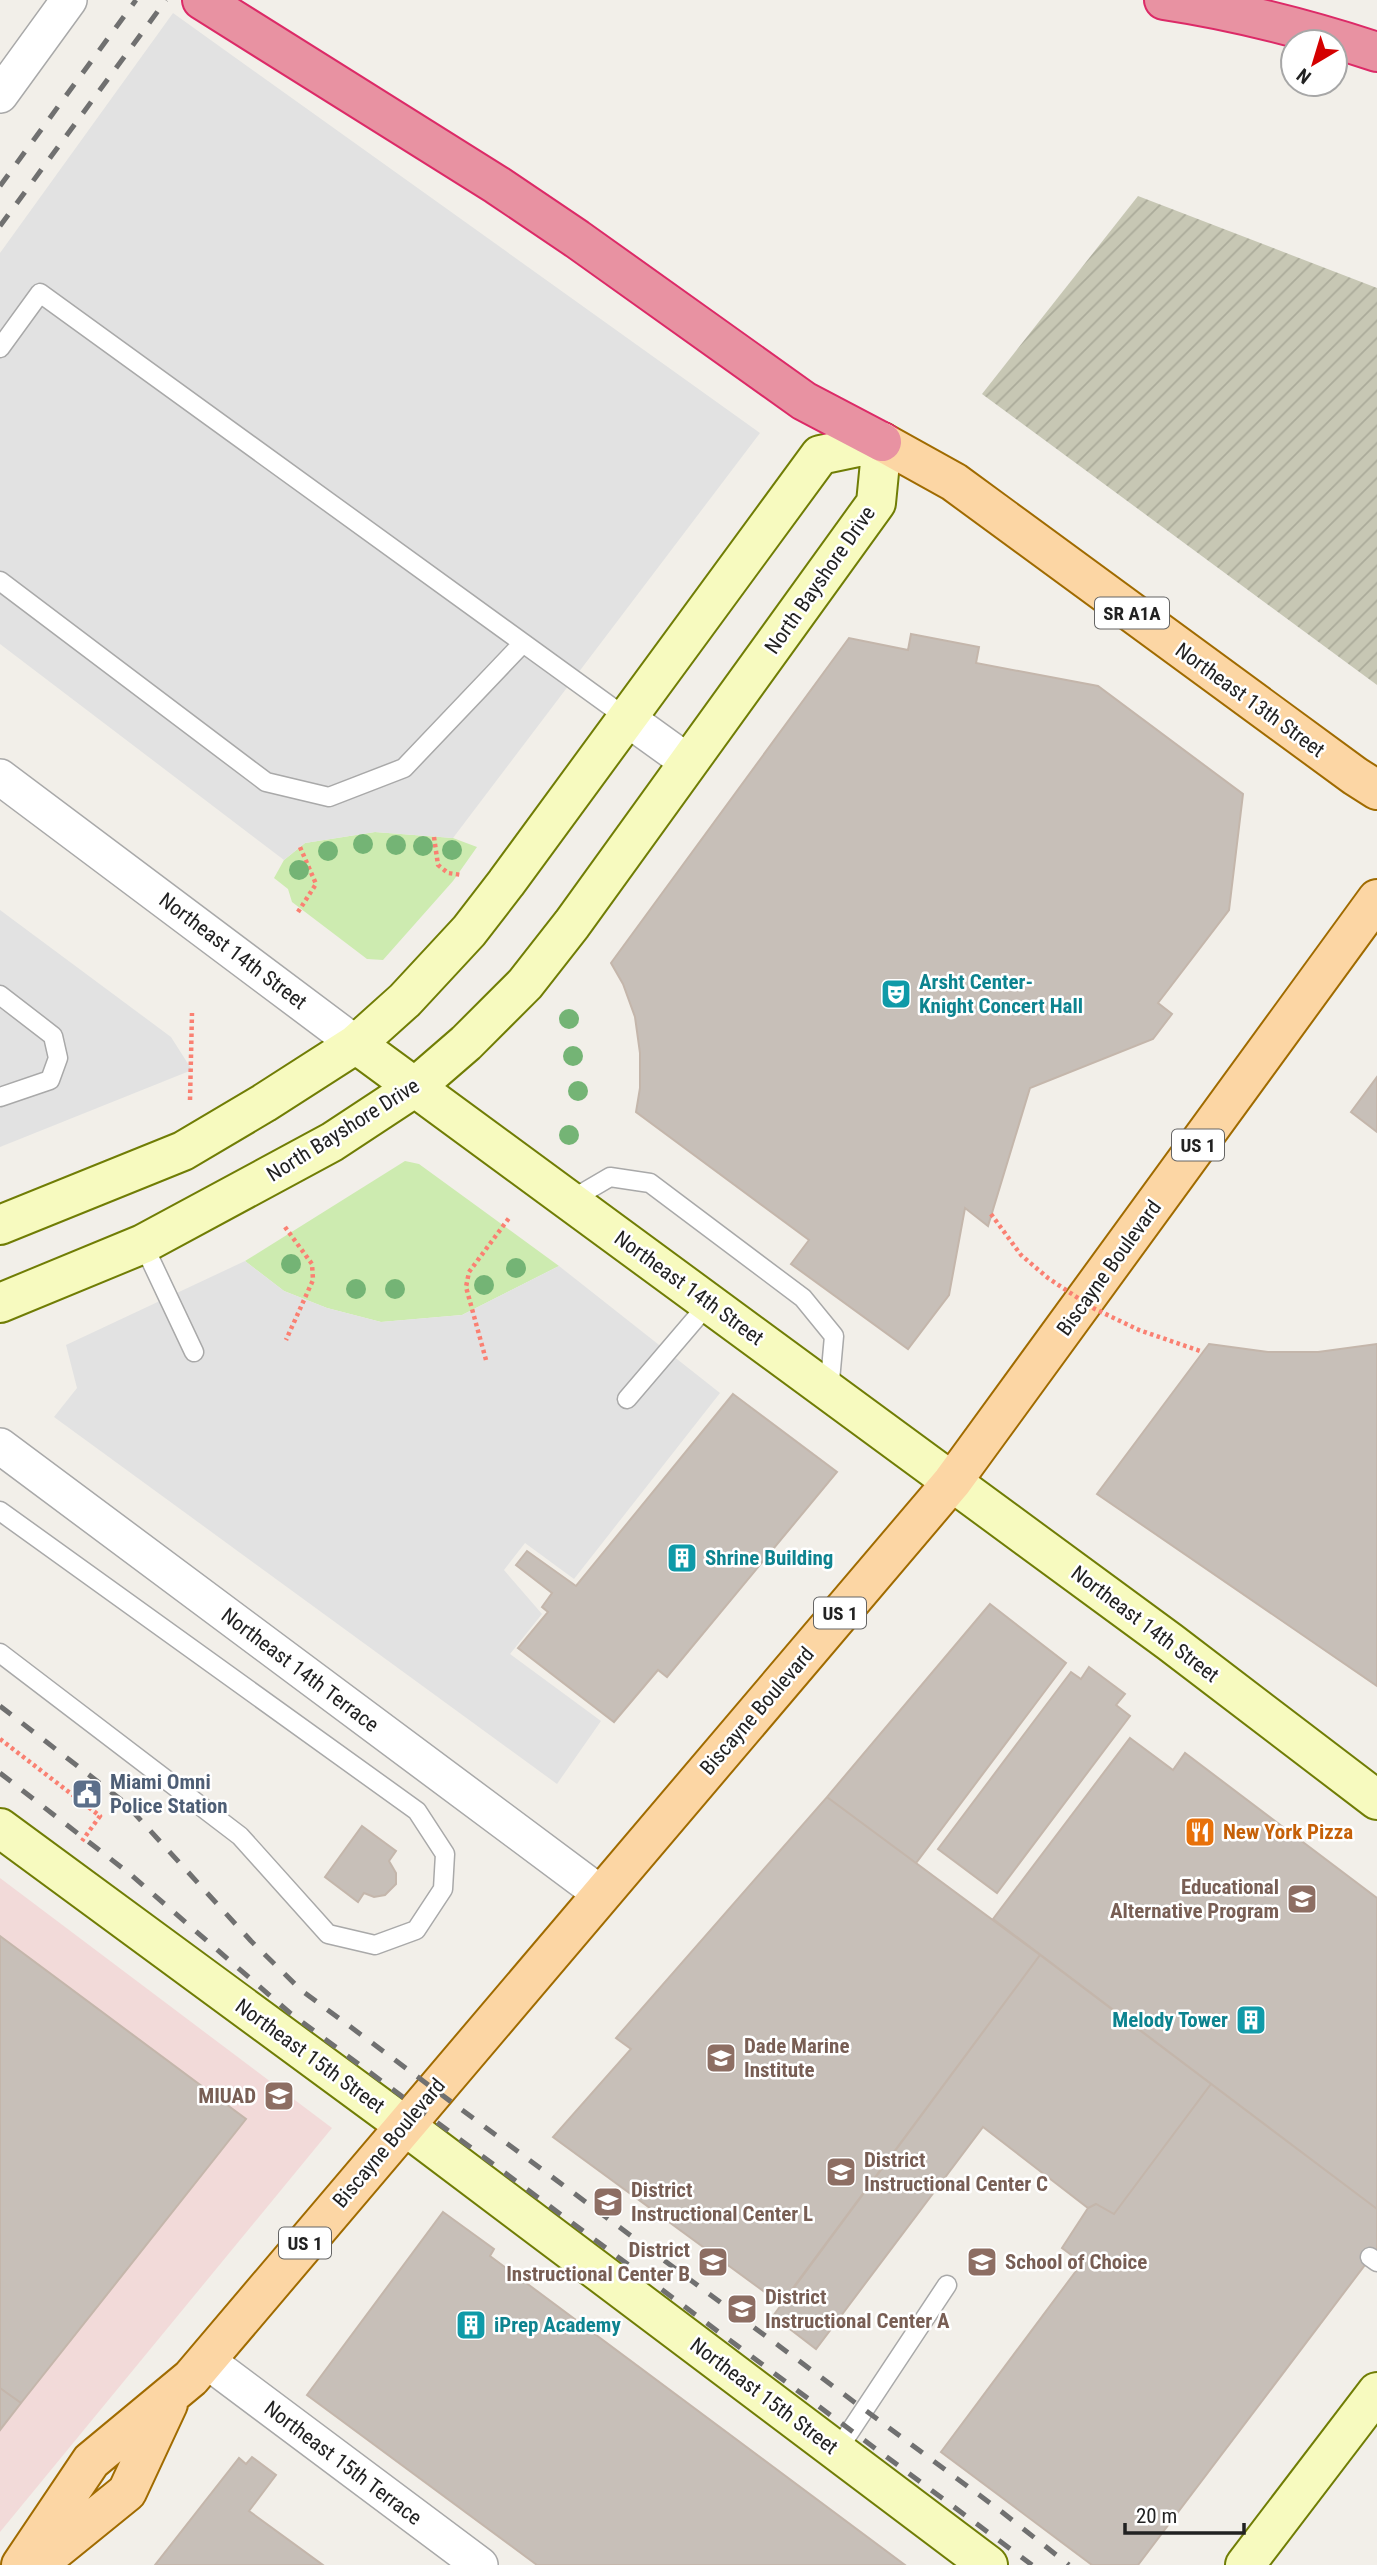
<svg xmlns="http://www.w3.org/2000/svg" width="1377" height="2565" font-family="'Roboto Condensed',sans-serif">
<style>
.commercial{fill:#f2dad9}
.construction{fill:url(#construction-furrows)}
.grass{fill:#cdebb0}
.parking{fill:#e2e2e2}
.building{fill:#c7bfb8;stroke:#c4b6ab;stroke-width:2}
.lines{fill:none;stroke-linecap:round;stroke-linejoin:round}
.lane-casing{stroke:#a9a9a9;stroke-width:21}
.street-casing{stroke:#a9a9a9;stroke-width:38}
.secondary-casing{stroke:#707d05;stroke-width:42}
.primary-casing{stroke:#a06b00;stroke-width:42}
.highway-casing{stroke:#dc2a67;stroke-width:42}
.path{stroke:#fa8072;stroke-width:4.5;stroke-dasharray:3.5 3.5;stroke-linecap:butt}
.lane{stroke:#fff;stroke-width:18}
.street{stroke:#fff;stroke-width:35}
.secondary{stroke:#f7fabf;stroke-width:38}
.primary{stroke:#fcd6a4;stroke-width:38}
.highway{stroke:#e892a2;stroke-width:38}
.rail{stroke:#707070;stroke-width:5;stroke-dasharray:14 14;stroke-linecap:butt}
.path-bridge{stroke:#fa8072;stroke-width:4.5;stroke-dasharray:3.5 3.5;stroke-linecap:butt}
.tree{fill:#74b475}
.labels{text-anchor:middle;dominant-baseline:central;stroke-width:5;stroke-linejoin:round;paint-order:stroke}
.shield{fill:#fff;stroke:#646464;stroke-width:2}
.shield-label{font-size:19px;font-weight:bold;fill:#222}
.street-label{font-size:21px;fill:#222;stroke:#fff}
.culture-label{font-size:21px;font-weight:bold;fill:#0d838f;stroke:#fff;text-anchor:start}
.service-label{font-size:21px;font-weight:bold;fill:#4e5e75;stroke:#fff;text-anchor:start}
.food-label{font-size:21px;font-weight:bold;fill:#c56008;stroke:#fff;text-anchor:start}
.education-label{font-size:21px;font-weight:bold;fill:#785e54;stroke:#fff;text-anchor:start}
</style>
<defs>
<pattern id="construction-furrows" width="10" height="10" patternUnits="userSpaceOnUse" patternTransform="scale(1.75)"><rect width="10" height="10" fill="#c7c7b4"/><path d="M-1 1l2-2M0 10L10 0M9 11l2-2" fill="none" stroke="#abab9a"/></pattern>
</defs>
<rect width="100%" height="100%" fill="#f2efe9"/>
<path class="commercial" d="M0,1878l332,250 -332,404z"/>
<path class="construction" d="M1138,196l239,92v397l-395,-291z"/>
<path class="grass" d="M375,832l78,6 24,9 -24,34 -70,79 -16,-1 -75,-57 -4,-13 -14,-11 10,-18 21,-17z
M405,1161l14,3 140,102 -97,49 -81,7 -54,-14 -43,-17 -39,-30z"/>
<path class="parking" d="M173,13l587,420 -307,405 -78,-6 -70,11 -21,17 -284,-216v-391z
M0,910l171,127 21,33 -192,77z
M245,1261l39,30 43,17 54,14 81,-7 97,-49 161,127 -146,186 -49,-36 -21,27 38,44 -32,40 91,67 -44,63 -503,-367 23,-29 -11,-43z"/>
<path class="building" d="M911,634l68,13 -3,16 122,23 145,108 -14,116 -71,93 14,11 -19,25 -123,49 -42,138 -23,-18 -16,87 -41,54 -117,-85 18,-24 -173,-128 4,-24v-35l-5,-36 -12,-33 -12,-21 238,-325 59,12z
M1377,1077v55l-26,-20z
M1209,1344l59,8h50l59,-8v342l-280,-192z
M733,1394l104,78 -170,205 -9,-7 -44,52 -96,-74 30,-36 -6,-5 10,-14 -36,-28 11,-14 49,35z
M990,1604l76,59 -150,200 -89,-66z
M1089,1667l36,27 -9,11 14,11 -133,177 -59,-44 133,-177 10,7z
M1130,1738l43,32 12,-17 192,145v311l-384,-290z
M827,1797l213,158 -259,349 -228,-167 78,-88 -15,-11z
M362,1826l34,25 -7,10 7,12v11l-11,11 -11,2 -10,-4 -6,9 -33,-25z
M0,1936l246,183 -225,284 -21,-15z
M1040,1955l171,129 -97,130 -18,-10 -8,4 -105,-81 -167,222 -43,-33z
M1211,2084l166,125v40l-239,316h-46l-151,-113 141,-189 -20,-15 26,-40 8,-4 18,10z
M443,2212l51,37 -4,7 415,309h-368l-230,-170z
M0,2388l21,15 -21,27z
M252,2457l24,18 -27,36 74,54h-168l84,-107 7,6z"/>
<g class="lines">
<g class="lane-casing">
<path id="lane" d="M0,348l40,-55 588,426
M0,581l266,201 63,15 75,-29 119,-125
M0,995l53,41 5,22 -8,22 -50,17
M569,1201l41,-24 40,6 153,115 31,38 -5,56
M143,1244l51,108
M627,1399l82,-96
M0,1511l417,300 28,43 -2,35 -27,41 -41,15 -47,-11 -88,-98 -240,-183
M1370,2257l7,5
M837,2451l110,-166"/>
</g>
<g class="street-casing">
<path id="street" d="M0,95l69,-95
M628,719l61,44
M0,777l356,267
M0,1446l601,448
M206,2360l274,205"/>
</g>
<g class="secondary-casing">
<path id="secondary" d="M356,1044l814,598 207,158
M0,1225l183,-74 81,-48 92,-59 49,-44 64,-69 37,-48 314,-428 62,-13 -6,61 -304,421 -47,60 -59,59 -52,45 -82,54 -189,102 -143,59
M0,1828l404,297 584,440
M1245,2565l132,-173"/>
</g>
<g class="primary-casing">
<path id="primary" d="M882,442l72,40 401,294 22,14
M21,2565l70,-104 100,-83 761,-896 425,-583
M37,2565l90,-73 41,-88"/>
</g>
<g class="highway-casing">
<path id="highway" d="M202,0l295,185 80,54 227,162 78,41
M1164,0c73,11 143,29 213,52"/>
</g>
<path class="path" d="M434,837l4,28 10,8 14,2
M298,912l18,-28 -16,-37
M190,1100l2,-87
M285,1227l27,37 1,16 -27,60
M486,1360l-20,-73 3,-15 40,-54
M0,1739l100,77 -18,25"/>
<use href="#lane" class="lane"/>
<use href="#street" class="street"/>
<use href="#secondary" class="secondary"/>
<use href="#primary" class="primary"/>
<use href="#highway" class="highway"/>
<path class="rail" d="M0,186l136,-186
M0,226l166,-226
M0,1706l124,96 127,139 50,49 701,522 67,53
M0,1773l130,101 160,139 742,552"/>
<path class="path-bridge" d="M991,1214l30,41 27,23 45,30 46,22 64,22"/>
</g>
<g class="tree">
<circle cx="363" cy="844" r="10"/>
<circle cx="396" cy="845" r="10"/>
<circle cx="423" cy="846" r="10"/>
<circle cx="452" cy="850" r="10"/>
<circle cx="328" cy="851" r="10"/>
<circle cx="299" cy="870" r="10"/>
<circle cx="569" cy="1019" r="10"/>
<circle cx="573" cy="1056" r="10"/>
<circle cx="578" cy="1091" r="10"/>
<circle cx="569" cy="1135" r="10"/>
<circle cx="291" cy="1264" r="10"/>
<circle cx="516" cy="1268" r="10"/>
<circle cx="484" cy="1285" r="10"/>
<circle cx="356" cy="1289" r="10"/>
<circle cx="395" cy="1289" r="10"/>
</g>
<defs>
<g id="theatre-square" transform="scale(1.575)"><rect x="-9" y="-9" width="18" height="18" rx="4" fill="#0f9aa8" stroke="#fff"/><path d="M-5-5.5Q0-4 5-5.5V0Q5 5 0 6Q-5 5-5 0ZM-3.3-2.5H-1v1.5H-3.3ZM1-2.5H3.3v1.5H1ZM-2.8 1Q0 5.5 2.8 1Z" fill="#fff"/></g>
<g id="building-square" transform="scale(1.575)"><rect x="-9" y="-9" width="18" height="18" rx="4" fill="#0f9aa8" stroke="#fff"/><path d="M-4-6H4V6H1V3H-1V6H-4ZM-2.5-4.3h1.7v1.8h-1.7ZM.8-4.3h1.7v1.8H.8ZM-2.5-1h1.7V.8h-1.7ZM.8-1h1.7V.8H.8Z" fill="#fff"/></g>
<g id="civic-square" transform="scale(1.575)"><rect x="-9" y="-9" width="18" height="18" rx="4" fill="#5c6f8a" stroke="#fff"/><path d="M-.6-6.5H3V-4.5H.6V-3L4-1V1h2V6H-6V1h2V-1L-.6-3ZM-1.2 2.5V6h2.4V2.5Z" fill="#fff"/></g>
<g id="restaurant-square" transform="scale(1.575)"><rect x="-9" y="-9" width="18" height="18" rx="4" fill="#e8710a" stroke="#fff"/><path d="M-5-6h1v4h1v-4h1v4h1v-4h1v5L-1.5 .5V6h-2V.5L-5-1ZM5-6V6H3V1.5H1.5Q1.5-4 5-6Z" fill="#fff"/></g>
<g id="school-square" transform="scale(1.575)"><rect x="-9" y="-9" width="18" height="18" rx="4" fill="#8d6e63" stroke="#fff"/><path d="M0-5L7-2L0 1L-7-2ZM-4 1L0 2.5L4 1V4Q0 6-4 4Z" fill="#fff"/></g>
</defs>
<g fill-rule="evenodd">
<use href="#theatre-square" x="896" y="994"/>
<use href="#building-square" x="682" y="1558"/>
<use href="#civic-square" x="87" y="1794"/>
<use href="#restaurant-square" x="1200" y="1832"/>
<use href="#school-square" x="1302" y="1899"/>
<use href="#building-square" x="1251" y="2020"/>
<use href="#school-square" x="721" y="2058"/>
<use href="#school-square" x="279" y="2096"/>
<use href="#school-square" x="841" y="2172"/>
<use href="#school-square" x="608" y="2202"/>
<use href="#school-square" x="713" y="2262"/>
<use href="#school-square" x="982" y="2262"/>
<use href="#school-square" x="742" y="2309"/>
<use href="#building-square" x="471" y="2325"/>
</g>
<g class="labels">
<g class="shield">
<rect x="1095" y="597.5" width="74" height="31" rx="5"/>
<rect x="1172" y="1129.5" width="52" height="31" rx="5"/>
<rect x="814" y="1597.5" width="52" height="31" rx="5"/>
<rect x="279" y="2227.5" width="52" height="31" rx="5"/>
</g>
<g class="shield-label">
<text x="1132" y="613">SR A1A</text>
<text x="1198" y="1145">US 1</text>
<text x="840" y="1613">US 1</text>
<text x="305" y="2243">US 1</text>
</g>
<g class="street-label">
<text transform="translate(820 580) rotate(-55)">North Bayshore Drive</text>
<text transform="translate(1250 700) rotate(36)">Northeast 13th Street</text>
<text transform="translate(233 951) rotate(37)">Northeast 14th Street</text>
<text transform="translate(343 1130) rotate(-32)">North Bayshore Drive</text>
<text transform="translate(1109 1268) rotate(-54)">Biscayne Boulevard</text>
<text transform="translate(689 1288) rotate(36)">Northeast 14th Street</text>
<text transform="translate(1145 1624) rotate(37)">Northeast 14th Street</text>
<text transform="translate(300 1670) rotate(37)">Northeast 14th Terrace</text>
<text transform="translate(757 1711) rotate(-49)">Biscayne Boulevard</text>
<text transform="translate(310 2056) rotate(36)">Northeast 15th Street</text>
<text transform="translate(389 2143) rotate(-50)">Biscayne Boulevard</text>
<text transform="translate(764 2396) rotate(37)">Northeast 15th Street</text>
<text transform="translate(343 2463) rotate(37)">Northeast 15th Terrace</text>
</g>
<g class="culture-label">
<text x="919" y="982">Arsht Center-<tspan x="919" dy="24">Knight Concert Hall</tspan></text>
<text x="705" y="1558">Shrine Building</text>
<text x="1228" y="2020" text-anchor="end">Melody Tower</text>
<text x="494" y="2325">iPrep Academy</text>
</g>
<g class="service-label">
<text x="110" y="1782">Miami Omni<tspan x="110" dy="24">Police Station</tspan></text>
</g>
<g class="food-label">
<text x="1223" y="1832">New York Pizza</text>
</g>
<g class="education-label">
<text x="1279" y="1887" text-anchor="end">Educational<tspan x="1279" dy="24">Alternative Program</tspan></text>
<text x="744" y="2046">Dade Marine<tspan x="744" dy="24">Institute</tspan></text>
<text x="256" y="2096" text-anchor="end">MIUAD</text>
<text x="864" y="2160">District<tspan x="864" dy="24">Instructional Center C</tspan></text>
<text x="631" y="2190">District<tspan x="631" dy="24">Instructional Center L</tspan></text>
<text x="690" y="2250" text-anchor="end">District<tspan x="690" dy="24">Instructional Center B</tspan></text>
<text x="1005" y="2262">School of Choice</text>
<text x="765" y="2297">District<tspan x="765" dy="24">Instructional Center A</tspan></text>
</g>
</g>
<g transform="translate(1314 63) rotate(218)"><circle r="33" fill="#ffffff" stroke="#a7a7a7" stroke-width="2"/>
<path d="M0-5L12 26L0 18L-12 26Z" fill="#d40000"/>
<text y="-10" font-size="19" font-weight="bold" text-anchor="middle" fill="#222222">N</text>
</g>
<path d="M1125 2523v10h119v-10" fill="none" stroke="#222222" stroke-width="3.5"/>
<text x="1136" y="2523" font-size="21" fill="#222222" stroke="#ffffff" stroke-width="5" paint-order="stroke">20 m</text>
</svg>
